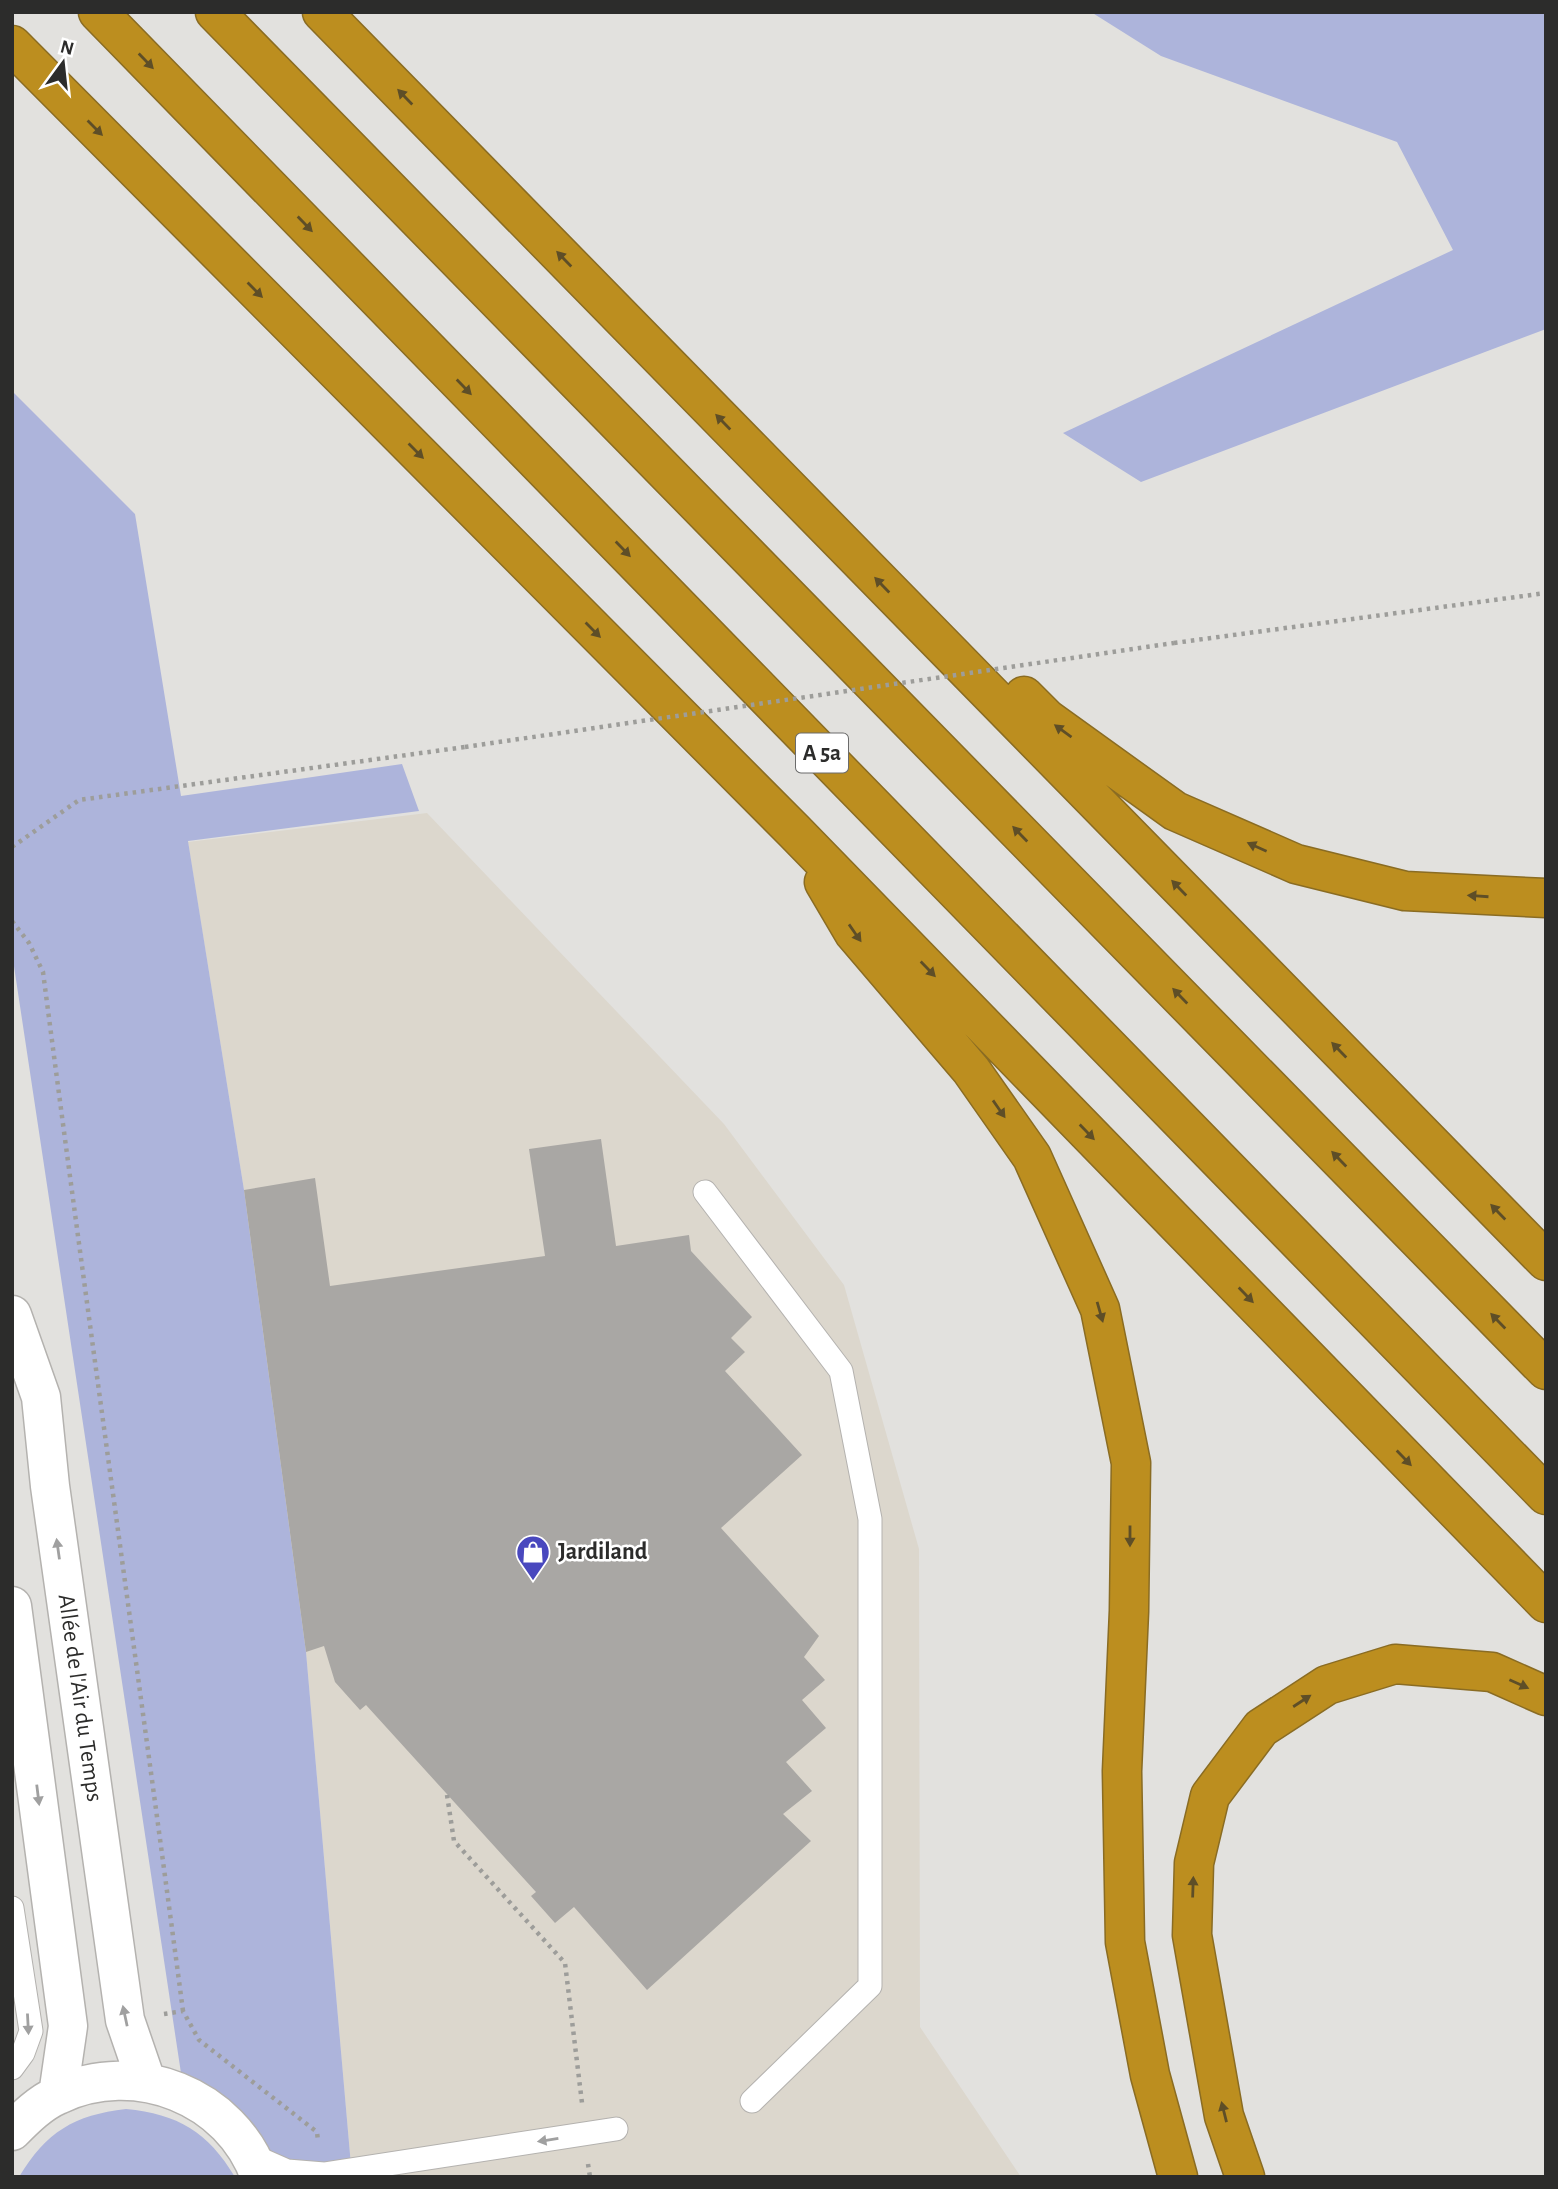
<svg xmlns="http://www.w3.org/2000/svg" width="1558" height="2189" font-family="'Alegreya Sans',sans-serif">
<style>
.built{fill:#dcd7cd}
.green{fill:#adb4db}
.building{fill:#a9a7a4}
.lines{fill:none;stroke-linecap:round;stroke-linejoin:round}
.service-casing{stroke:#b4b2af;stroke-width:25}
.tertiary-casing{stroke:#b4b2af;stroke-width:41}
.motorway-casing{stroke:#8a6c23;stroke-width:41}
.path{stroke:#9d9d9a;stroke-width:4.5;stroke-dasharray:3.5 5;stroke-linecap:butt}
.service{stroke:#fff;stroke-width:23}
.tertiary{stroke:#fff;stroke-width:38}
.motorway{stroke:#bc8e1f;stroke-width:38}
.path-bridge{stroke:#9d9d9a;stroke-width:4.5;stroke-dasharray:3.5 5;stroke-linecap:butt}
.oneway{fill:#5e4e27}
.oneway2{fill:#a0a0a0}
.labels{text-anchor:middle;dominant-baseline:central;stroke-width:5;stroke-linejoin:round;paint-order:stroke}
.shield{fill:#fff;stroke:#6b6b6b;stroke-width:2}
.shield-label{font-size:23px;font-weight:bold;fill:#2c2c2b}
.poi-label{font-size:24px;font-weight:bold;fill:#2c2c2b;stroke:#fff;text-anchor:start}
.street-label{font-size:24px;fill:#2c2c2b;stroke:#fff}
</style>
<rect width="100%" height="100%" fill="#e2e1de"/>
<path class="built" d="M427,813l297,311 120,161 75,264 1,478 101,150h-669l-46,-525 -62,-462 -56,-348z"/>
<path class="green" d="M1091,12h455v317l-405,153 -78,-49 390,-183 -56,-108 -236,-86z
M12,391l123,123 46,282 221,-32 17,47 -231,30 56,349 62,462 46,525h-92l-76,-84 -172,-1140z
M126,2109c52,5 82,23 109,68h-216c27,-45 55,-62 107,-68z"/>
<path class="building" d="M601,1139l15,107 73,-11 2,16 61,66 -21,21 14,14 -20,19 77,84 -81,73 98,108 -15,21 21,23 -23,20 24,28 -40,34 26,29 -29,23 28,27 -164,149 -73,-83 -19,16 -24,-27 5,-4 -170,-187 -6,5 -25,-28 -11,-36 -18,6 -62,-462 71,-12 15,108 215,-30 -16,-107z"/>
<g class="lines">
<g class="service-casing">
<path id="service" d="M705,1192l136,179 29,148v467l-118,115
M12,1908l19,123 -8,22 -11,15
M253,2156l34,15 37,3 292,-45"/>
</g>
<g class="tertiary-casing">
<path id="tertiary" d="M12,1315l29,82 9,89 75,534 21,61
M12,1606l56,420 -10,69
M12,2131c14,-14 28,-28 46,-36 77,-37 174,1 202,82"/>
</g>
<g class="motorway-casing">
<path id="motorway" d="M98,12l1448,1483
M215,12l1331,1358
M322,12l1224,1249
M12,45l783,787 751,771
M1024,696l23,23 128,92 121,53 109,27 141,7
M824,882l30,51 117,137 61,87 68,152 31,154 -2,148 -7,160 3,171 25,133 28,102
M1245,2177l-21,-61 -32,-181 2,-72 16,-67 51,-68 66,-43 68,-21 97,8 54,24"/>
</g>
<path class="path" d="M1174,643l372,-50
M12,847l67,-47 386,-53
M12,921l17,22 14,29c45,346 94,692 140,1039
M447,1795l7,46 111,122 17,140
M164,2014l19,-3 16,29 118,92 1,9
M588,2164l2,13"/>
<use href="#service" class="service"/>
<use href="#tertiary" class="tertiary"/>
<use href="#motorway" class="motorway"/>
<path class="path-bridge" d="M465,747l709,-104"/>
</g>
<defs><path id="oneway-solid" d="M-6-.8H1V-3.2L6.5 0L1 3.2V.8H-6Z" transform="scale(1.75)"/></defs>
<g class="oneway">
<use href="#oneway-solid" transform="translate(146 61) rotate(46)"/>
<use href="#oneway-solid" transform="translate(405 97) rotate(-134)"/>
<use href="#oneway-solid" transform="translate(95 128) rotate(45)"/>
<use href="#oneway-solid" transform="translate(305 224) rotate(46)"/>
<use href="#oneway-solid" transform="translate(564 259) rotate(-134)"/>
<use href="#oneway-solid" transform="translate(255 290) rotate(45)"/>
<use href="#oneway-solid" transform="translate(464 387) rotate(46)"/>
<use href="#oneway-solid" transform="translate(723 422) rotate(-134)"/>
<use href="#oneway-solid" transform="translate(416 451) rotate(45)"/>
<use href="#oneway-solid" transform="translate(623 549) rotate(46)"/>
<use href="#oneway-solid" transform="translate(882 585) rotate(-134)"/>
<use href="#oneway-solid" transform="translate(593 630) rotate(45)"/>
<use href="#oneway-solid" transform="translate(1063 731) rotate(-144)"/>
<use href="#oneway-solid" transform="translate(1020 834) rotate(-134)"/>
<use href="#oneway-solid" transform="translate(1257 847) rotate(-156)"/>
<use href="#oneway-solid" transform="translate(1179 888) rotate(-134)"/>
<use href="#oneway-solid" transform="translate(1478 896) rotate(-176)"/>
<use href="#oneway-solid" transform="translate(855 933) rotate(55)"/>
<use href="#oneway-solid" transform="translate(928 969) rotate(46)"/>
<use href="#oneway-solid" transform="translate(1180 996) rotate(-134)"/>
<use href="#oneway-solid" transform="translate(1339 1050) rotate(-134)"/>
<use href="#oneway-solid" transform="translate(999 1109) rotate(55)"/>
<use href="#oneway-solid" transform="translate(1087 1132) rotate(46)"/>
<use href="#oneway-solid" transform="translate(1339 1159) rotate(-134)"/>
<use href="#oneway-solid" transform="translate(1498 1212) rotate(-134)"/>
<use href="#oneway-solid" transform="translate(1246 1295) rotate(46)"/>
<use href="#oneway-solid" transform="translate(1100 1312) rotate(74)"/>
<use href="#oneway-solid" transform="translate(1498 1321) rotate(-134)"/>
<use href="#oneway-solid" transform="translate(1404 1458) rotate(46)"/>
<use href="#oneway-solid" transform="translate(1130 1536) rotate(90)"/>
<use href="#oneway-solid" transform="translate(1519 1684) rotate(24)"/>
<use href="#oneway-solid" transform="translate(1302 1701) rotate(-33)"/>
<use href="#oneway-solid" transform="translate(1193 1887) rotate(-88)"/>
<use href="#oneway-solid" transform="translate(1224 2112) rotate(-104)"/>
</g>
<g class="oneway2">
<use href="#oneway-solid" transform="translate(58 1549) rotate(-98)"/>
<use href="#oneway-solid" transform="translate(38 1795) rotate(83)"/>
<use href="#oneway-solid" transform="translate(125 2016) rotate(-102)"/>
<use href="#oneway-solid" transform="translate(28 2024) rotate(87)"/>
<use href="#oneway-solid" transform="translate(548 2140) rotate(171)"/>
</g>
<defs>
<g id="shop-pin" transform="scale(1.75)"><path d="M0 17L-7.5 6A9.5 9.5 0 1 1 7.5 6Z" fill="#4948be" stroke="#fff"/><path d="M-5-2.5h2.3a2.7 3.5 0 0 1 5.4 0H5L5.5 6h-11ZM-1.5-2.5h3a1.5 2.3 0 0 0-3 0Z" fill="#fff"/></g>
</defs>
<g fill-rule="evenodd">
<use href="#shop-pin" x="533" y="1552"/>
</g>
<g class="labels">
<rect class="shield" x="796" y="733.5" width="52" height="39" rx="5"/>
<g class="shield-label">
<text x="822" y="753">A 5a</text>
</g>
<g class="poi-label">
<text x="558" y="1552">Jardiland</text>
</g>
<g class="street-label">
<text transform="translate(80 1698) rotate(82)">Allée de l'Air du Temps</text>
</g>
</g>
<rect width="1558" height="2189" fill="none" stroke="#2c2c2b" stroke-width="28"/>
<g transform="translate(63 63) rotate(15)" stroke="#ffffff" stroke-width="5" paint-order="stroke">
<path d="M0-5L12 26L0 18L-12 26Z" fill="#2c2c2b"/>
<text y="-10" font-size="19" font-weight="bold" text-anchor="middle" fill="#2c2c2b">N</text>
</g>
</svg>
